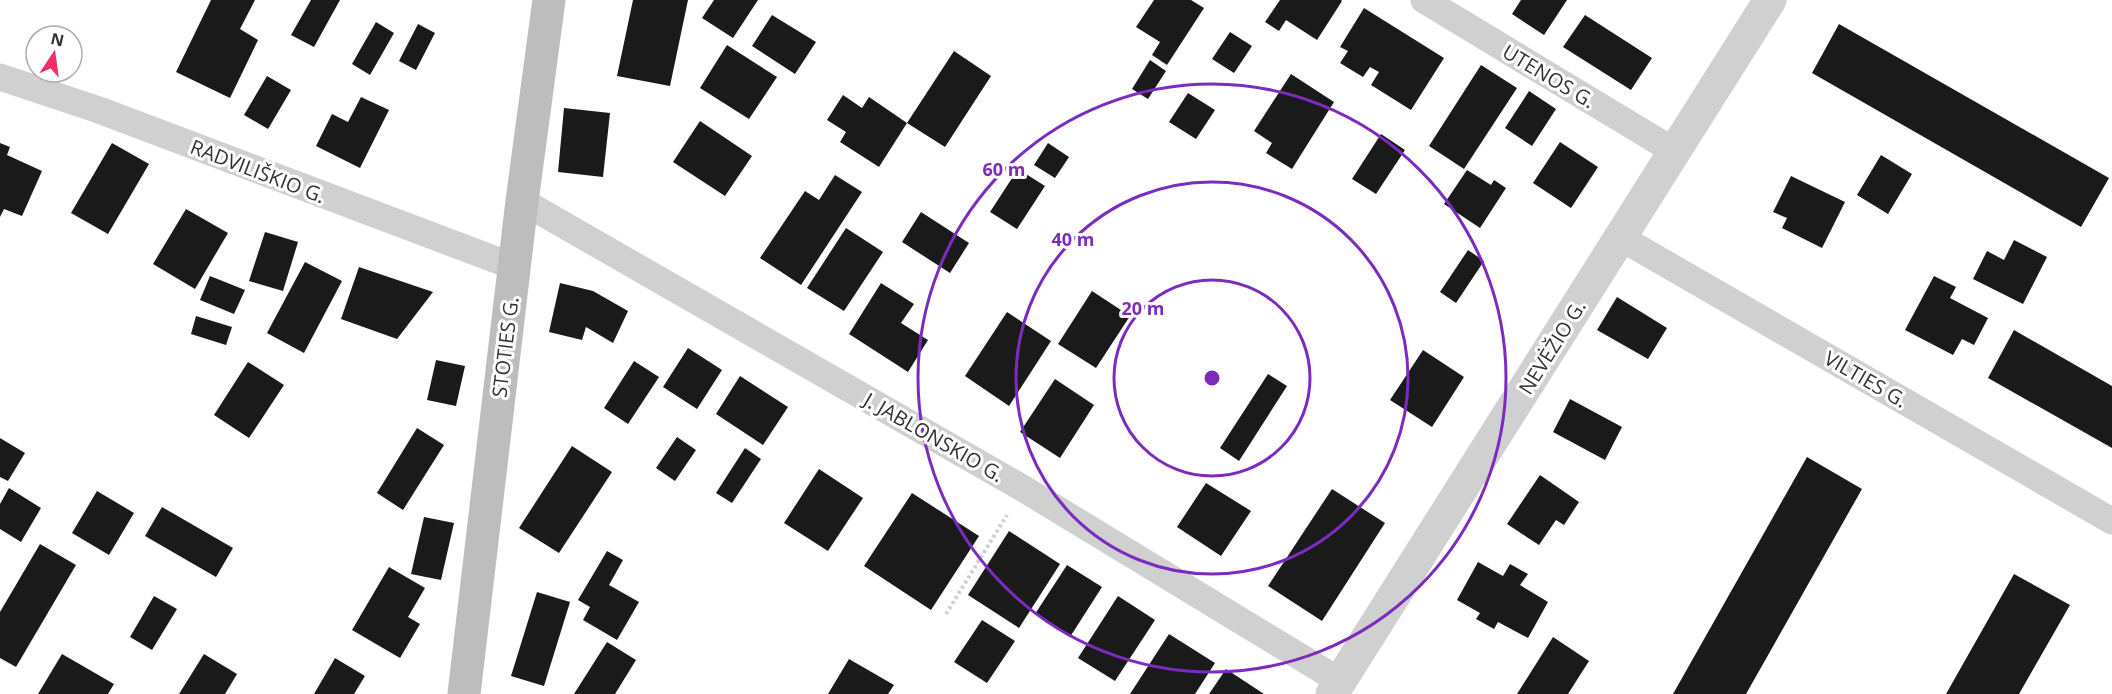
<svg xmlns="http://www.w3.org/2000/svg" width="2112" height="694" font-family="'Open Sans',sans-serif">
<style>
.building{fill:#1a1a1a}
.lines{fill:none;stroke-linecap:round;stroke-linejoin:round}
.path{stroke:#d0d0d0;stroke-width:4;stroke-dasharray:3 3;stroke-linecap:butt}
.minor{stroke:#d0d0d0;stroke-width:27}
.tertiary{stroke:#d0d0d0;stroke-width:33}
.secondary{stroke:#bdbdbd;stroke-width:33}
.ring{fill:none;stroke:#7b2cbf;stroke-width:3}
.labels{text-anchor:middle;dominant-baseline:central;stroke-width:6;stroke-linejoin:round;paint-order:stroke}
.street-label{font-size:20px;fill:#333;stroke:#fff}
.centre{fill:#7b2cbf;stroke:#fff;stroke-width:3}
.ring-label{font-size:18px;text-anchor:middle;font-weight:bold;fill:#7b2cbf;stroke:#fff;stroke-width:6;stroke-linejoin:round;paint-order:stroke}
</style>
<rect width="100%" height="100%" fill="#fff"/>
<path class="building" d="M211,0h44l-15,29 18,11 -28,58 -54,-26z
M311,0h29l-26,47 -23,-12z
M633,0h55l-18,86 -53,-10z
M714,0h44l-25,38 -31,-20z
M1154,0h37l13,8 -37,57 -15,-10 8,-13 -24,-15z
M1280,0h61l1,1 -25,39 -31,-20 -7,11 -14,-9z
M1521,0h46l-23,35 -32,-21z
M1364,8l80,50 -33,52 -40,-25 8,-13 -9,-5 -7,10 -23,-14 8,-12 -8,-4z
M772,15l44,27 -21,32 -43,-28z
M1585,15l67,43 -21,32 -68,-43z
M376,22l18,11 -24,42 -18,-11z
M418,24l17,9 -19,37 -17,-9z
M1839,24l270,154 -28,49 -269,-154z
M1230,32l22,14 -18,27 -22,-14z
M727,45l50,32 -28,42 -49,-31z
M954,51l37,25 -46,71 -38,-24z
M1150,60l16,11 -18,28 -16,-10z
M1481,65l36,23 -53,81 -35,-23z
M1291,74l43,28 -42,67 -26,-16 6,-10 -18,-12z
M267,76l24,14 -23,39 -24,-14z
M1529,91l27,18 -24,37 -27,-18z
M1188,93l27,17 -19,29 -27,-17z
M843,95l19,13 7,-11 38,26 -28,44 -39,-25 6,-10 -19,-12z
M361,97l28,13 -29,58 -44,-22 16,-32 16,8z
M564,108l46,5 -7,64 -45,-5z
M700,121l52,35 -27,40 -52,-34z
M1381,134l24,16 -29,44 -24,-15z
M1560,142l38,25 -27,41 -38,-25z
M0,143l10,4 -3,8 35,16 -20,45 -18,-7 -4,8z
M112,143l37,21 -41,70 -37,-21z
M1048,143l21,14 -14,21 -21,-13z
M1881,155l31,19 -24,40 -31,-19z
M1018,169l27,17 -28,43 -27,-17z
M1467,170l24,15 3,-5 12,8 -26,40 -36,-24z
M835,175l27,17 -61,93 -41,-27 45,-67 14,9z
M1791,176l54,26 -23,46 -40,-20 5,-10 -14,-6z
M186,209l42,24 -33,56 -42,-25z
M921,212l48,31 -19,30 -48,-31z
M846,228l37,24 -39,59 -37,-23z
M265,232l33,10 -15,49 -34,-10z
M2014,240l33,17 -24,47 -50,-25 14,-28 17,9z
M1468,250l16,11 -28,42 -16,-11z
M305,262l37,19 -38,72 -37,-20z
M359,267l74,25 -36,47 -56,-20z
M210,276l35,14 -11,24 -34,-14z
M1934,276l22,11 -6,11 38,20 -14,27 -12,-6 -9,16 -48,-25z
M560,283l33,8 35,20 -15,32 -27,-16 -4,13 -33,-8z
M881,283l33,21 -13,19 27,17 -20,32 -59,-38z
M1092,291l38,25 -34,52 -38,-24z
M1617,297l50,31 -19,31 -51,-29z
M1007,312l44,29 -42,65 -44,-30z
M196,316l36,11 -6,18 -35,-11z
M2014,330l98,56v62l-124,-70z
M688,348l34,22 -25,39 -34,-22z
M1423,350l41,27 -32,50 -42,-27z
M436,360l29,6 -9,40 -29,-6z
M634,361l25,16 -31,47 -24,-16z
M248,362l36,23 -35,53 -35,-23z
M1268,374l19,12 -48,75 -19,-13z
M740,376l48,31 -25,38 -47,-31z
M1055,379l39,26 -34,53 -40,-26z
M1570,399l52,28 -17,33 -52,-28z
M417,428l27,17 -41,65 -26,-17z
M677,437l19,13 -21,31 -19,-13z
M0,438l25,15 -17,28 -8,-4z
M572,446l40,26 -53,81 -40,-25z
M745,448l16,11 -29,44 -16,-10z
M1807,457l55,32 -116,205h-73z
M819,469l44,29 -35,53 -44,-28z
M1540,475l39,27 -15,23 -8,-5 -17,25 -32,-21z
M1206,483l45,28 -30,45 -44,-29z
M9,488l32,20 -20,34 -21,-13v-25z
M1332,489l53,34 -63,98 -54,-35z
M97,491l37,22 -25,42 -37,-22z
M912,493l67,43 -48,74 -67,-44z
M162,507l71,41 -17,29 -71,-41z
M424,517l30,6 -13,57 -30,-6z
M1009,531l51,33 -41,64 -51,-33z
M40,544l36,21 -60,102 -16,-9v-46z
M607,551l16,9 -14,25 30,17 -22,38 -34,-20 7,-13 -12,-7z
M1478,562l25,14 7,-12 18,10 -8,11 28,17 -20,36 -30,-16 -4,7 -18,-10 4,-6 -23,-13z
M1067,565l35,22 -32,50 -35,-23z
M389,567l36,21 -17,29 12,7 -20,34 -48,-28z
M2014,574l56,31 -51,89h-73z
M537,592l33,10 -26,84 -33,-10z
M154,596l23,13 -25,41 -22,-13z
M1118,596l37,24 -40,61 -37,-23z
M982,620l33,21 -28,42 -33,-21z
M1169,634l46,29 -20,31h-65z
M1553,637l36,24 -21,33h-51z
M607,642l29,18 -21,34h-41z
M62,654l52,30 -6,10h-70z
M204,654l33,20 -12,20h-46z
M335,658l30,18 -11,18h-40z
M849,659l45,26 -6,9h-60z
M1226,669l38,25h-55z"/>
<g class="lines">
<path class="path" d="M946,614l61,-99"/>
<path class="minor" d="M1424,0l250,151
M0,77l99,33 416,157
M522,201l502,288 316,192
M1621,238l491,283"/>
<path class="tertiary" d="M1332,694l438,-694"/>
<path class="secondary" d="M464,694l58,-493 27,-201"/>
</g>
<g class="ring">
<circle cx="1212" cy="378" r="98"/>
<circle cx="1212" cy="378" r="196"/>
<circle cx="1212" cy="378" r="294"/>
</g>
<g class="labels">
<g class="street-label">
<text transform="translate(1549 76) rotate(31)">UTENOS G.</text>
<text transform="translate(258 171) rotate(21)">RADVILIŠKIO G.</text>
<text transform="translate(505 347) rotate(-83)">STOTIES G.</text>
<text transform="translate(1552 347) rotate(-58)">NEVĖŽIO G.</text>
<text transform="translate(1866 379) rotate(30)">VILTIES G.</text>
<text transform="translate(934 437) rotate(30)">J. JABLONSKIO G.</text>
</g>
</g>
<circle cx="1212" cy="378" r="9" class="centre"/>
<g class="ring-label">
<text x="1004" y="176">60 m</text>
<text x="1073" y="246">40 m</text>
<text x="1143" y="315">20 m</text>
</g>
<g transform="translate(54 54) rotate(13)"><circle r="28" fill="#ffffff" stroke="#adadad" stroke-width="1.5"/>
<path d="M0-4.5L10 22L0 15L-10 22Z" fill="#f02f67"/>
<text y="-9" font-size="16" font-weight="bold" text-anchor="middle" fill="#333333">N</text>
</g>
</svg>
